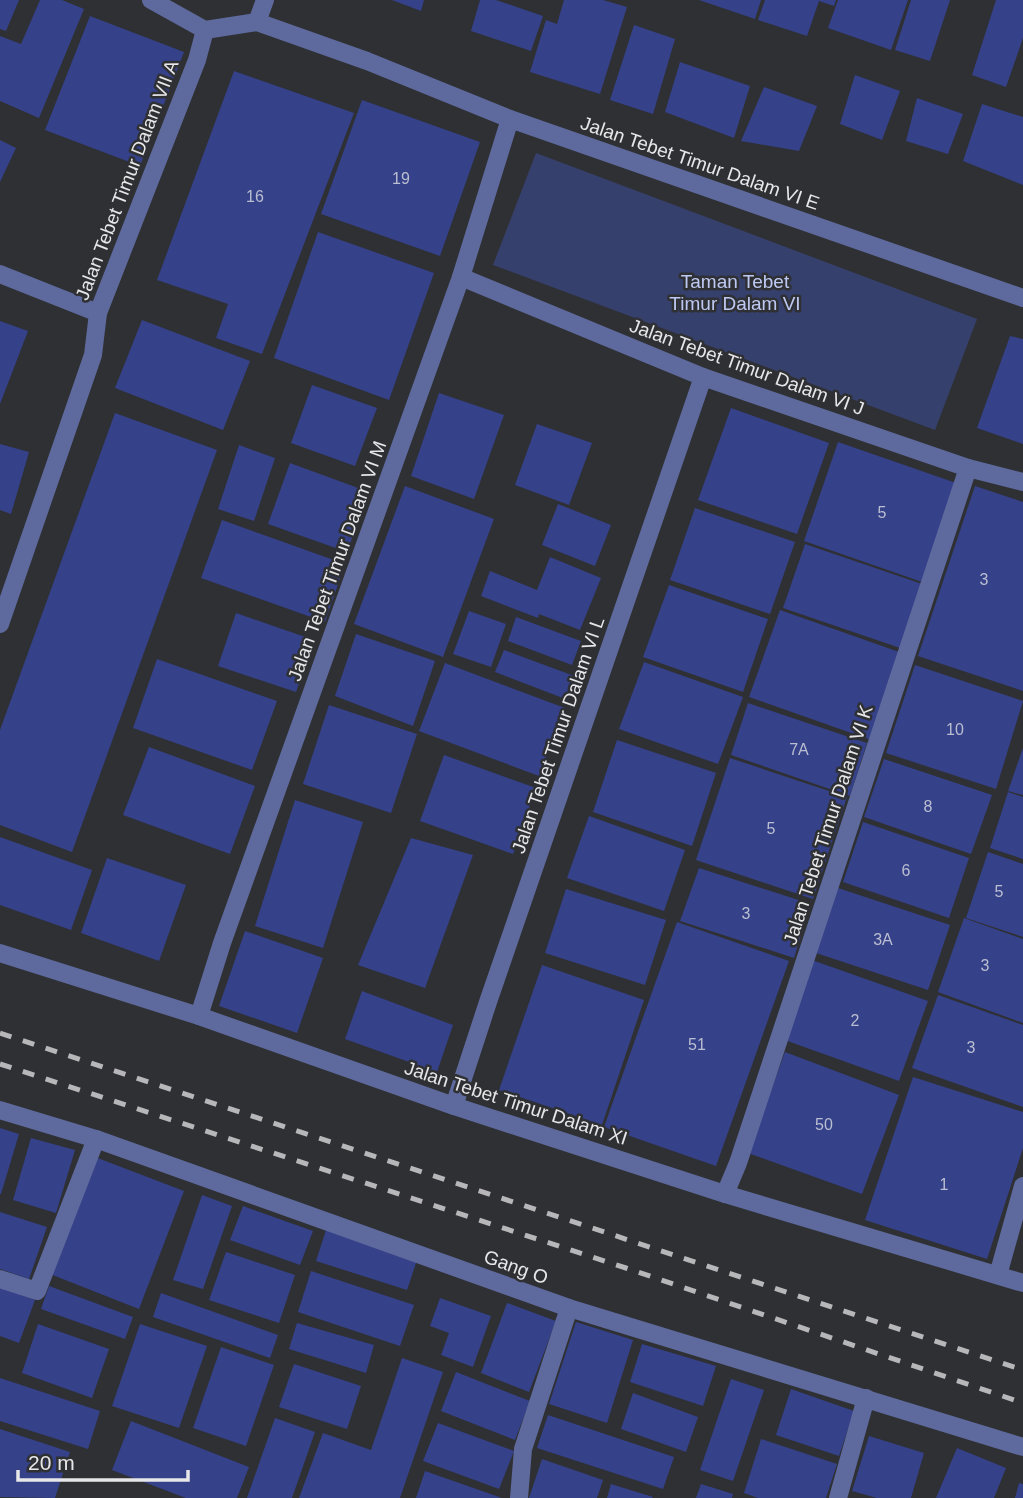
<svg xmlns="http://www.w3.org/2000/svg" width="1023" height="1498" viewBox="0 0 1023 1498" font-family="Arial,sans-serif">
	<rect width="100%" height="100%" fill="#2f3034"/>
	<polygon fill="#36406c" points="536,153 977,319 935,430 493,265"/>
	<g fill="#354189">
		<polygon points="0,0 19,0 6,31 0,29"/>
		<polygon points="40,0 62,0 84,9 39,118 0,101 0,36 21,44"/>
		<polygon points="392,0 424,0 421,11"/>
		<polygon points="480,0 496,0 543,16 531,51 471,31"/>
		<polygon points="564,0 603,0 627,7 600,94 530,72 546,20 557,24"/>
		<polygon points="699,0 761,0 755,19"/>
		<polygon points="765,0 836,0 834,6 819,1 807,36 758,20"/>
		<polygon points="838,0 908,0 891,50 828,28"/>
		<polygon points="911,0 950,0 930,61 895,50"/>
		<polygon points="996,0 1023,0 1023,38 1006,87 972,75"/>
		<polygon points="90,16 184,52 140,166 45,130"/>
		<polygon points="634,25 675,39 653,114 610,100"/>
		<polygon points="680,62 750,86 734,138 665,112"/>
		<polygon points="234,71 354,113 262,354 216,338 228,304 157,280"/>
		<polygon points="855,75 900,91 882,140 840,124"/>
		<polygon points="764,87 817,106 799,151 741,141"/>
		<polygon points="917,98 963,114 948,154 906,141"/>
		<polygon points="362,100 480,142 440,256 321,214"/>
		<polygon points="982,104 1023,117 1023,185 963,161"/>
		<polygon points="0,140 16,148 0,182"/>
		<polygon points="318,232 434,273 389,400 274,358"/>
		<polygon points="142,320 250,361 223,430 115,388"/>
		<polygon points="0,321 28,331 0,404"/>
		<polygon points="1010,336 1023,339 1023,444 977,428"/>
		<polygon points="312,385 377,408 355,466 291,443"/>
		<polygon points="439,393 504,415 474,499 411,476"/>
		<polygon points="731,408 829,443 797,534 698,500"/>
		<polygon points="115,413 217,450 72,852 0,825 0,730"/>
		<polygon points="537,424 592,443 569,505 515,485"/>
		<polygon points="838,442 959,484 925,583 804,541"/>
		<polygon points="0,444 29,452 11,514 0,510"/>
		<polygon points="239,445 275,458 254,521 218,509"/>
		<polygon points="290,463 369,492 347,552 268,524"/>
		<polygon points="405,486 494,519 443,657 354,624"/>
		<polygon points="975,486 1023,502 1023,691 918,656"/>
		<polygon points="558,504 611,525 595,566 542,545"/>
		<polygon points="695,508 795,542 770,614 670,580"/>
		<polygon points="222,520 345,564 325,622 201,578"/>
		<polygon points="805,544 925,585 903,649 783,608"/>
		<polygon points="550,557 601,578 580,630 539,614 538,618 481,596 490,571 537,590"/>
		<polygon points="669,585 768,619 743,692 643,657"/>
		<polygon points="780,610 902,653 871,740 749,697"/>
		<polygon points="469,611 506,624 491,667 453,654"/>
		<polygon points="236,613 314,640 296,692 218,666"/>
		<polygon points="516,617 581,641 572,665 508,641"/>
		<polygon points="356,634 435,661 413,726 335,696"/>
		<polygon points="504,650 577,677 568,700 495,672"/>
		<polygon points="157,659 277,701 252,770 133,728"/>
		<polygon points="644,662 743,697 718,764 619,729"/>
		<polygon points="445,663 565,708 539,776 419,731"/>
		<polygon points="915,665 1023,701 996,789 886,753"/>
		<polygon points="748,703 867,743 850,796 731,755"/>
		<polygon points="329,705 417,734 391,813 303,784"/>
		<polygon points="617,740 716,773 692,846 593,812"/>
		<polygon points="149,747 255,786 230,854 123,815"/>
		<polygon points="1023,748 1023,795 1008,791"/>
		<polygon points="444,755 536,788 513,854 420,821"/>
		<polygon points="730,758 847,797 813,899 696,860"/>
		<polygon points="884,759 992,795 971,854 864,817"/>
		<polygon points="1008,792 1023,797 1023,859 990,848"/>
		<polygon points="295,800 363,822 323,948 255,926"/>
		<polygon points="589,816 685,850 664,911 567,878"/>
		<polygon points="863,822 969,858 949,918 843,882"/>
		<polygon points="0,837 92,870 71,930 0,905"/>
		<polygon points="411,838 473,855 425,988 358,965"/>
		<polygon points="988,852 1023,864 1023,937 966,918"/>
		<polygon points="107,858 186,885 159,961 81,933"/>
		<polygon points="699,868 811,904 794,958 680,921"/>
		<polygon points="838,888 950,925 928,990 816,953"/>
		<polygon points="566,889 666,920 645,985 545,953"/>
		<polygon points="964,918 1023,939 1023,1023 938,992"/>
		<polygon points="677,922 789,961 716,1166 604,1127"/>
		<polygon points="245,931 323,958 297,1033 219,1006"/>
		<polygon points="809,959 928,1001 899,1081 782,1039"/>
		<polygon points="542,965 644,1000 602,1125 499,1090"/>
		<polygon points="362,991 453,1025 437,1072 345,1039"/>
		<polygon points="938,995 1023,1025 1023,1107 912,1068"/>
		<polygon points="785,1052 899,1095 862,1194 748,1153"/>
		<polygon points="913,1077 1023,1112 1023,1148 987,1259 865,1220"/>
		<polygon points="0,1128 19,1134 1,1194 0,1194"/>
		<polygon points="31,1138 75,1150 56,1213 13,1200"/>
		<polygon points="95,1157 184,1191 139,1309 50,1274"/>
		<polygon points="202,1195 232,1206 203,1289 173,1280"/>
		<polygon points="243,1206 313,1231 300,1265 230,1240"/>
		<polygon points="0,1212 47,1227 29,1279 0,1269"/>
		<polygon points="327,1227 418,1257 407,1290 316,1261"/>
		<polygon points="226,1252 295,1275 279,1323 209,1300"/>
		<polygon points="311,1271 414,1305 400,1346 298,1312"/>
		<polygon points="49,1286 133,1317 125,1339 41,1309"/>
		<polygon points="0,1287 35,1300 19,1343 0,1336"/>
		<polygon points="161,1293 278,1335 270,1358 153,1317"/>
		<polygon points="440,1298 491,1316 473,1367 441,1355 449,1333 430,1326"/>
		<polygon points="507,1303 556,1321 529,1392 481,1373"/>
		<polygon points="576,1322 633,1340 607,1423 549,1404"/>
		<polygon points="297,1323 374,1345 366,1373 289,1349"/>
		<polygon points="38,1324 109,1349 92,1398 22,1373"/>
		<polygon points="140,1324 207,1346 179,1428 112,1406"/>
		<polygon points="642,1344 716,1366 703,1406 630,1382"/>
		<polygon points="221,1347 274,1365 246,1446 193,1428"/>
		<polygon points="402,1358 443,1372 400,1498 299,1498 323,1433 371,1450"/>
		<polygon points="294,1364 361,1386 347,1429 279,1407"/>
		<polygon points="456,1372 530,1401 515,1440 441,1411"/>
		<polygon points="0,1378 100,1411 88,1449 0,1421"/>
		<polygon points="731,1379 764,1390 733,1481 700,1470"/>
		<polygon points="791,1389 854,1411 839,1456 776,1435"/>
		<polygon points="633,1393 698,1417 686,1452 621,1429"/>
		<polygon points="548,1415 674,1457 663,1489 537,1448"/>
		<polygon points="275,1418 315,1432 292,1498 247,1498"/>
		<polygon points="131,1421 249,1467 237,1498 186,1498 112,1470"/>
		<polygon points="438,1423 514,1451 499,1489 423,1461"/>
		<polygon points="0,1429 70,1452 55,1498 0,1497"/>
		<polygon points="869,1436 924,1453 911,1498 877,1498 852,1491"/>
		<polygon points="761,1439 837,1464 826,1498 758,1498 744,1493"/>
		<polygon points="957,1448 1006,1468 994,1498 936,1498"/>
		<polygon points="542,1459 603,1480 597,1498 529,1498"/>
		<polygon points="425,1471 502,1498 416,1498"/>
		<polygon points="1019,1483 1023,1484 1023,1498 1015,1498"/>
		<polygon points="611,1484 653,1497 652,1498 607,1498"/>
		<polygon points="701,1484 733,1494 732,1498 696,1498"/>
	</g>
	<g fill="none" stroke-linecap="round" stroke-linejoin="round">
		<g stroke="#5e6a9d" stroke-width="18">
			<polyline points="151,0 205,30 257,22 367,61 510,119 1023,298"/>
			<polyline points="257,22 265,0"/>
			<polyline points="0,274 98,313"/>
			<polyline points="461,277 703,377 968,468 1023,482"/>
			<polyline points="0,624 93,355 98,313 197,60 205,30"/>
			<polyline points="0,953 199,1016 454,1106 725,1194 1023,1283"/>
			<polyline points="199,1016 222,943 461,277 510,119"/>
			<polyline points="454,1106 488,1002 703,377"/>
			<polyline points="0,1110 96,1139 569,1308 1023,1447"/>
			<polyline points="725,1194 738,1163 968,468"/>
			<polyline points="998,1275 1023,1186"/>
			<polyline points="0,1279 37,1291 96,1139"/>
			<polyline points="519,1498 523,1449 569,1308"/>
			<polyline points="838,1498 866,1398"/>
		</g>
		<g stroke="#b7b7ba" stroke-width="5" stroke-dasharray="12 12" stroke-linecap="butt">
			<polyline points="0,1033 1023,1370"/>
			<polyline points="0,1064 626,1268 1023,1403"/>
		</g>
	</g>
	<g text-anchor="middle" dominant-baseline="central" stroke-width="5" stroke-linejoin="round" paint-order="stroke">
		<g font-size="16" fill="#babed1">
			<text x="401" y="178">19</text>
			<text x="255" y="196">16</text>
			<text x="882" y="512">5</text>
			<text x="984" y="579">3</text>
			<text x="955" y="729">10</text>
			<text x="799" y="749">7A</text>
			<text x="928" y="806">8</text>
			<text x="771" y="828">5</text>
			<text x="906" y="870">6</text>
			<text x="999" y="891">5</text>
			<text x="746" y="913">3</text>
			<text x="883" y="939">3A</text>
			<text x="985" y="965">3</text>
			<text x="855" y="1020">2</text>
			<text x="697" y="1044">51</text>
			<text x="971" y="1047">3</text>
			<text x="824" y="1124">50</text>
			<text x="944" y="1184">1</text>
		</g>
		<g font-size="19" fill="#e7e7e9" stroke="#2f3034">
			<text transform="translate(700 163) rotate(19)">Jalan Tebet Timur Dalam VI E</text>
			<text transform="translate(127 180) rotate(-69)">Jalan Tebet Timur Dalam VII A</text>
			<text transform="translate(747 367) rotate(20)">Jalan Tebet Timur Dalam VI J</text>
			<text transform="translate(337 561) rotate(-70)">Jalan Tebet Timur Dalam VI M</text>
			<text transform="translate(558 735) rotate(-71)">Jalan Tebet Timur Dalam VI L</text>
			<text transform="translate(828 825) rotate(-72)">Jalan Tebet Timur Dalam VI K</text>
			<text transform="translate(516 1103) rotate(18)">Jalan Tebet Timur Dalam XI</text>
			<text transform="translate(516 1267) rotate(20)">Gang O</text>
		</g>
		<g font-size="19" fill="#bec9f3" stroke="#2f3034">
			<text x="735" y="281">Taman Tebet<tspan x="735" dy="22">Timur Dalam VI</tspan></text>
		</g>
	</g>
	<path d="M18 1470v10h170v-10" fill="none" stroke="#e7e7e9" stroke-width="3.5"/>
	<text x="28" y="1470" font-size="21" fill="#e7e7e9" stroke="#2f3034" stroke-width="5" paint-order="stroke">20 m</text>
</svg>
